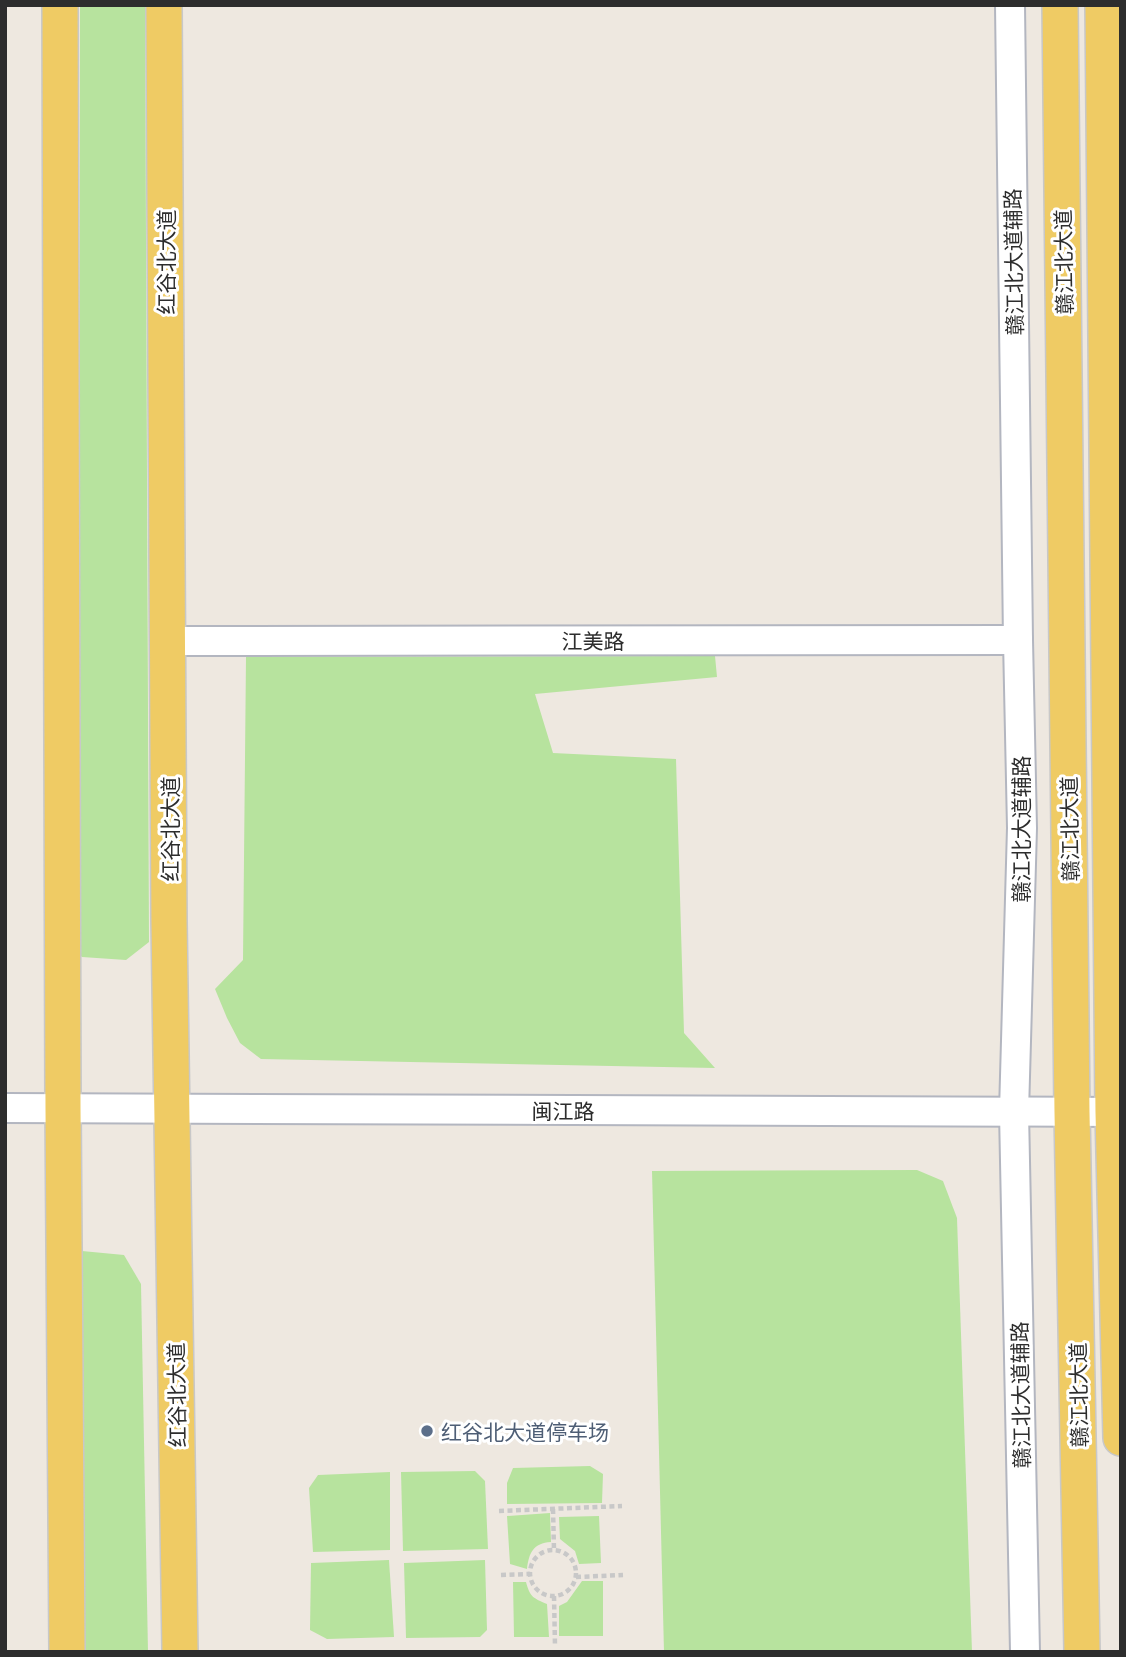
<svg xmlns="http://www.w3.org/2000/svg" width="1126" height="1657" viewBox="0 0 1126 1657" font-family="'Exo 2','Noto Sans SC',sans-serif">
	<rect width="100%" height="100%" fill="#eee8e0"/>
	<g fill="#b7e39e">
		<polygon points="80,5 145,5 149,942 126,960 82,957 75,950 79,915"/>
		<polygon points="715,656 717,677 535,694 553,753 676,759 684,1033 715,1068 261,1059 240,1043 227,1018 215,989 243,960 246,657"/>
		<polygon points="917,1170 943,1181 957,1218 972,1652 664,1652 652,1171"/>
		<polygon points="82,1251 124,1255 141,1284 148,1652 79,1652 75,1268"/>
		<polygon points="590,1466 603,1474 602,1503 507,1504 507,1483 513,1468"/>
		<polygon points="475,1471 485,1481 488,1549 403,1551 401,1472"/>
		<polygon points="390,1472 390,1550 313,1552 309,1488 318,1475"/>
		<path d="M550,1513L551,1542C533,1543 529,1553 527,1569L510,1564L507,1516Z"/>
		<polygon points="599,1516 601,1563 579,1564 575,1551 560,1539 559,1517"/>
		<polygon points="389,1560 394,1637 327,1639 310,1630 311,1563"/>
		<polygon points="485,1560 487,1630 480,1637 406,1638 404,1563"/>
		<polygon points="582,1581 603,1581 603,1636 559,1636 559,1606 567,1602"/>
		<path d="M513,1582H526C530,1597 533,1598 547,1604L549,1637H514Z"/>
	</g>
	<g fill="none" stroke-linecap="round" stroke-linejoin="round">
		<g stroke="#b3b6c0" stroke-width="32">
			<g id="minor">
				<polyline points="1010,5 1018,640 1022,828 1014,1112 1025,1652"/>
				<polyline points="168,641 1018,640"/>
				<polyline points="5,1108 1121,1112"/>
			</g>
		</g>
		<g stroke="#c8c8c8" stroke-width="38">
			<g id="major">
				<polyline points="60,5 63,1108 67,1652"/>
				<polyline points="164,5 169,921 180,1652"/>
				<polyline points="1060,5 1072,1112 1082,1652"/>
				<polyline points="1103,5 1113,1112 1121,1438"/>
			</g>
		</g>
		<g stroke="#c8c8c8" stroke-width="4.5" stroke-dasharray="5 3.5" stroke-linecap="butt">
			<polyline points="553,1509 554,1550"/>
			<polyline points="499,1511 622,1506"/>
			<circle cx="553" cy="1573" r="23"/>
			<polyline points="501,1575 530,1574"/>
			<polyline points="576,1577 623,1575"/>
			<polyline points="554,1596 555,1646"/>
		</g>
		<use href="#minor" stroke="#fff" stroke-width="28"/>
		<use href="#major" stroke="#efcb64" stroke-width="35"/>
	</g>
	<circle fill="#5c6f8a" stroke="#fff" stroke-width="2.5" cx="427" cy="1431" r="7"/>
	<g text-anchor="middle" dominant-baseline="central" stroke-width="6" stroke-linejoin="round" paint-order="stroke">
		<g font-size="21" fill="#2d2d2d" stroke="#fff">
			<text transform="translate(165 262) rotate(-90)">红谷北大道</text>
			<text transform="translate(1013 262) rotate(-91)">赣江北大道辅路</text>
			<text transform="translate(1063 262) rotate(-91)">赣江北大道</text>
			<text x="593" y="640">江美路</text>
			<text transform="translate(169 829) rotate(-90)">红谷北大道</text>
			<text transform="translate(1020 829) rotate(-90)">赣江北大道辅路</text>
			<text transform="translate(1069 829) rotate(-91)">赣江北大道</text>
			<text x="563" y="1110">闽江路</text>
			<text transform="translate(176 1395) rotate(-91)">红谷北大道</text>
			<text transform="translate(1020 1395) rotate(-91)">赣江北大道辅路</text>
			<text transform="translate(1078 1395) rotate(-91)">赣江北大道</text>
		</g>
		<g font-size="21" fill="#4e5e75" stroke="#fff" text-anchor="start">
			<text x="441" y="1431">红谷北大道停车场</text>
		</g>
	</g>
	<rect width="1126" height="1657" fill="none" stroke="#2d2d2d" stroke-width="14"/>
</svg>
